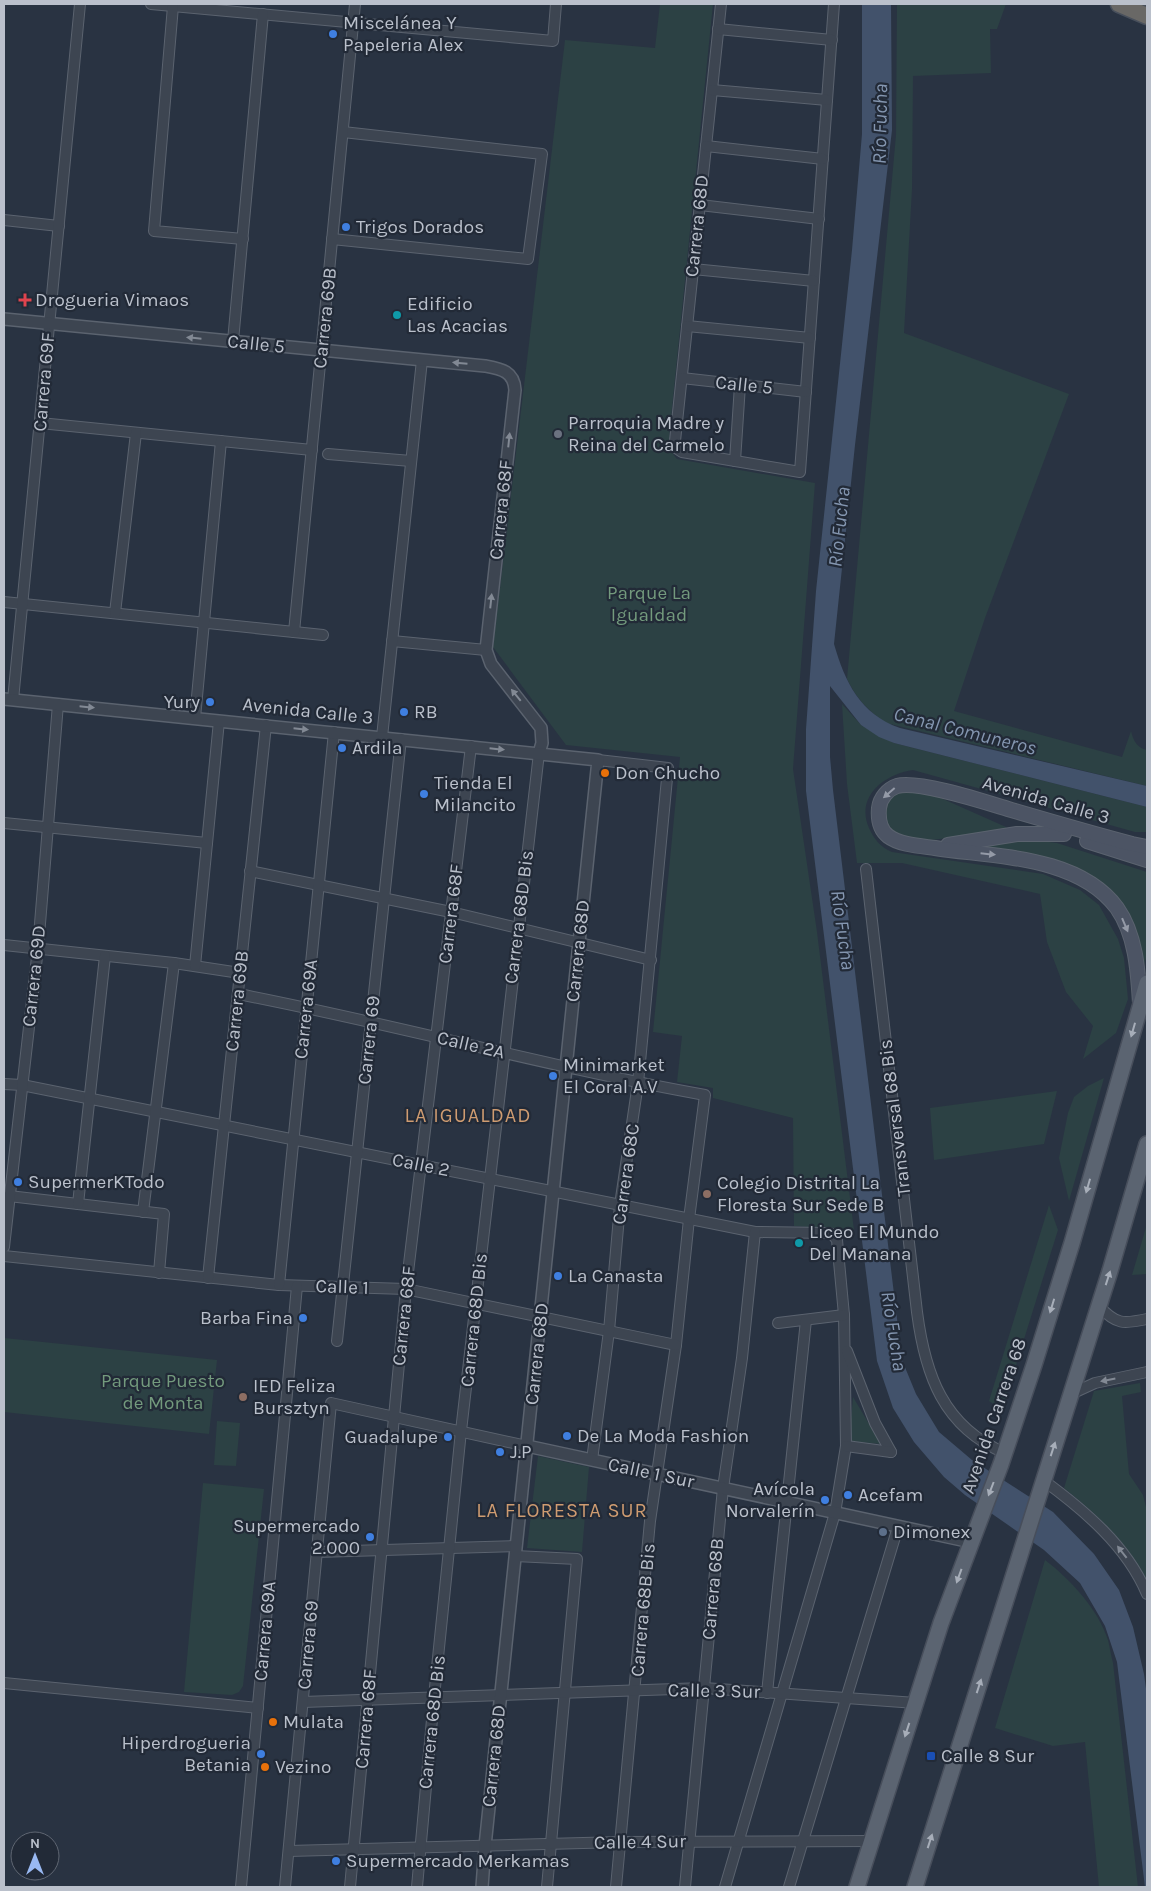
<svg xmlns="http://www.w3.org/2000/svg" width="1151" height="1891" viewBox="0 0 1151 1891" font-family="Karla,sans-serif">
	<rect width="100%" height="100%" fill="#293342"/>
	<g fill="#2c4144">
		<path d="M660,4H713L670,428C669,441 668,449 677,459L815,483L793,769L817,932L854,1230L794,1226L793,1118L713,1098V1088L677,1082L682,1036L653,1032L680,757L566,745L493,647L565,40L655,48Z"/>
		<path d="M897,4H1006L997,29H990L991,73L913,76L912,189L904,333L1069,394L985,618L954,711L1122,757L1131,731C1133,740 1137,748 1147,750V786L886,723C868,711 856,698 847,679L896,135Z"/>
		<path d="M842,704L861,725L894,743L1147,807V832H1135L913,770C885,774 855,796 869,828C874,839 880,847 892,852L1043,874L1080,890L1099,905L1118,939L1124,958L1128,999L1116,1033L1083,1059L1093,1026L1066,992L1047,942L1040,894L902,863H857L847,784Z"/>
		<polygon points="905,791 934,795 1006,827 1007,829 1005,831 923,841 897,835 885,825 885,803 897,792"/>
		<polygon points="1034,840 1057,843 1147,872 1147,954 1143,969 1127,918 1053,861 1015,851 976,846"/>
		<polygon points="1104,1078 1069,1201 1059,1158 1068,1113 1074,1097 1088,1086"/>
		<polygon points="1057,1091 1044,1144 934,1160 930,1108"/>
		<polygon points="1049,1205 1058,1230 1002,1410 989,1401"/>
		<polygon points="1147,1224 1147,1274 1132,1275"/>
		<polygon points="4,1338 217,1360 209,1434 4,1412"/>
		<path d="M1140,1383L1141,1392L1122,1396L1129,1474L1143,1495L1147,1511V1581C1127,1543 1098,1515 1064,1488L1094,1391Z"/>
		<polygon points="853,1397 881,1444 849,1441"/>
		<polygon points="217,1421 240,1423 236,1466 214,1465"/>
		<polygon points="538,1456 589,1467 582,1552 527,1548"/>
		<polygon points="203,1483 264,1489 243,1686 239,1692 232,1695 184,1692"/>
		<path d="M1045,1560C1070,1579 1098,1609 1108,1640C1110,1648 1111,1656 1113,1663L1138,1887H1099L1085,1742L1053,1746L995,1728Z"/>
	</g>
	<path fill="#42526b" d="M862,4H891L892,130L855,445L834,644C845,682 860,714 900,728L1147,786V807L894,743L879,737L861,725L830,686V757L833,790L902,1360L916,1394L939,1432L972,1460L1053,1512L1094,1554L1119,1590L1133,1627L1144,1674L1147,1696V1887H1145L1117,1662L1105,1626L1080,1583L1044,1550L965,1495L944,1477L914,1442L893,1408L877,1361L806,791V729L816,591L852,250L862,134Z"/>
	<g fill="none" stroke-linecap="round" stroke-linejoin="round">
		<g stroke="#5b636f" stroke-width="12">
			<g id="minor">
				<polyline points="151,4 553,41 556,4"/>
				<polyline points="721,4 675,441 676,448 682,452 800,472 834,4"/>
				<polyline points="173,6 154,231 243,239"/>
				<polyline points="718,29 832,40"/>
				<polyline points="712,90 827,100"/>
				<polyline points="706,146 823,159"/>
				<polyline points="700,205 819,219"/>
				<polyline points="4,220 59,226"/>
				<polyline points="332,239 528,259 542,154 343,132"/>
				<polyline points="693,269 814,281"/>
				<polyline points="687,326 810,338"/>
				<polyline points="233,341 263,14"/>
				<polyline points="682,378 806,392"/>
				<polyline points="40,423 312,450"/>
				<polyline points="328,454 411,461"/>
				<polyline points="735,461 740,385"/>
				<polyline points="4,602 323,635"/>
				<polyline points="115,613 136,433"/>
				<polyline points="294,632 355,4"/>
				<polyline points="392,641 486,650"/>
				<polyline points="13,700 80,4"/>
				<polyline points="195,718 221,441"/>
				<polyline points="382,737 422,360"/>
				<polyline points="4,823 207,843"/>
				<path d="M866,869L917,1312C925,1374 943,1427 1005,1453"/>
				<polyline points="250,871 451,912 651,960"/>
				<polyline points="4,945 174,963 240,973"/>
				<polyline points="195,966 219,721"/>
				<path d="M238,994C394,1024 548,1067 705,1095L689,1219L676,1345L650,1521L616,1887"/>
				<polyline points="4,1084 22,1085 755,1232 827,1233 832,1234 837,1240 844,1315 846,1446 835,1513 725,1887"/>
				<polyline points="9,1196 164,1214 159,1273"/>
				<polyline points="78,1204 105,956"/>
				<polyline points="143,1212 174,963"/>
				<polyline points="4,1247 38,948 58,704"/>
				<polyline points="4,1256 279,1285 406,1289 676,1345"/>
				<polyline points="208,1278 266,725"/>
				<polyline points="279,1285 334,732"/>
				<path d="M1099,1306C1116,1325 1124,1324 1147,1319"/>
				<polyline points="778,1323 844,1315"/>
				<polyline points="337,1341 401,739"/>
				<polyline points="847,1351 875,1423 891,1452"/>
				<polyline points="1071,1394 1095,1383 1147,1372"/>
				<polyline points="846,1446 891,1452"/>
				<polyline points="592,1460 609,1331 620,1205 638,1083 668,768 598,760"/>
				<path d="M1043,1480C1084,1510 1127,1546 1147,1594"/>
				<polyline points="317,1552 516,1546"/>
				<polyline points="515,1556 577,1559 547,1887"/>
				<polyline points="4,1683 258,1708"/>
				<polyline points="767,1693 806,1320"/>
				<polyline points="303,1702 704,1688 916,1703"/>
				<polyline points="289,1851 621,1842 871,1841"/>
				<polyline points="241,1887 297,1286"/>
				<polyline points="285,1887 331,1403 527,1446"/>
				<polyline points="350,1887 406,1289 471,746"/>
				<polyline points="417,1887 434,1697 461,1431 539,753"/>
				<polyline points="685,1887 723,1488 742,1358 755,1232"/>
				<polyline points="789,1887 898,1527"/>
			</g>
		</g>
		<g stroke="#5b636f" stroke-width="14">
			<g id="tertiary">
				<path d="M4,319L485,366C501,369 514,371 515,390L486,650L491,664L541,728L542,743L539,753"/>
				<polyline points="4,699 598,760 485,1846 482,1887"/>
				<polyline points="527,1446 971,1542"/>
			</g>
		</g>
		<g stroke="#5b636f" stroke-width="16">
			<g id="secondary">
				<polyline points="1087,841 1147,860"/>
				<polyline points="948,845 1017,834 1064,834"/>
				<path d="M1140,1003C1138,971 1136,935 1117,908C1078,855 993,857 935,848C920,846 900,845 888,836C879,829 878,819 879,808C880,798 888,789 897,786C918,780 985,802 1008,809C1049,821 1090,833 1132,844L1147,847"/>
			</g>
		</g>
		<g stroke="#474e5b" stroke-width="18">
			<g id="primary">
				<polyline points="857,1887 941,1623 1001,1464 1034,1365 1072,1243 1147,983"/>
				<polyline points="915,1887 1110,1271 1147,1144"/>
			</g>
		</g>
		<g stroke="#48505c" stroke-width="19">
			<polyline id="trunk" points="1119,4 1147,16"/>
		</g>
		<use href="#minor" stroke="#3d4551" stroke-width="10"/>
		<use href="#tertiary" stroke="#3d4551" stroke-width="11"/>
		<use href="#secondary" stroke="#4c5464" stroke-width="14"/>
		<use href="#primary" stroke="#5b6471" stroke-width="15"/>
		<use href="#trunk" stroke="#696866" stroke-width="16"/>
	</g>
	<defs><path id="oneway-solid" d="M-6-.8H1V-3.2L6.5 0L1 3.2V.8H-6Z" transform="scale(1.25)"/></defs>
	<g fill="#828994">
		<use href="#oneway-solid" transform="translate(194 338) rotate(-174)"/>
		<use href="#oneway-solid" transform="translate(460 363) rotate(-175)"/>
		<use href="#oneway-solid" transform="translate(509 440) rotate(-84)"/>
		<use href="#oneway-solid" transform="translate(491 601) rotate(-84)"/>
		<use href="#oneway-solid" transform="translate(516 695) rotate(-129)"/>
		<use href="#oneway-solid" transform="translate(87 707) rotate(6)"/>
		<use href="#oneway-solid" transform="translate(301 729) rotate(6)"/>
		<use href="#oneway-solid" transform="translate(497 749) rotate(6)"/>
		<use href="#oneway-solid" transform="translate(1108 1380) rotate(169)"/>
		<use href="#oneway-solid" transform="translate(1122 1552) rotate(-128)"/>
	</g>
	<g fill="#949aa7">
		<use href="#oneway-solid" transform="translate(889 793) rotate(139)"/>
		<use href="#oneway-solid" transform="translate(988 854) rotate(6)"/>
		<use href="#oneway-solid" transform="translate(1125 925) rotate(67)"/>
	</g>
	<g fill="#a7aeb9">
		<use href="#oneway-solid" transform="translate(1133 1030) rotate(106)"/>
		<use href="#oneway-solid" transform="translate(1088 1186) rotate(106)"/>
		<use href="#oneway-solid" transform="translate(1108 1278) rotate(-72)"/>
		<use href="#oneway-solid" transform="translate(1052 1306) rotate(107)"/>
		<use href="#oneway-solid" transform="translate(1053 1449) rotate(-72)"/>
		<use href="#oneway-solid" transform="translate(991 1489) rotate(111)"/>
		<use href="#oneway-solid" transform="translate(959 1576) rotate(110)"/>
		<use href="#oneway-solid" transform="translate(979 1686) rotate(-72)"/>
		<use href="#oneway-solid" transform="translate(907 1730) rotate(108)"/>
		<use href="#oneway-solid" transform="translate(930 1841) rotate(-72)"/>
	</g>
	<g fill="#3f7fe0" stroke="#222a37" stroke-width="2">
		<circle cx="333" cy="34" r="5"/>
		<circle cx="346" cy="227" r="5"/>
		<circle cx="210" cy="702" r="5"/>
		<circle cx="404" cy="712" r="5"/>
		<circle cx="342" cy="748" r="5"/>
		<circle cx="424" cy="794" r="5"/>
		<circle cx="553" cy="1076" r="5"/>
		<circle cx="18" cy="1182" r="5"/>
		<circle cx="558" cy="1276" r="5"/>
		<circle cx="303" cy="1318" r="5"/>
		<circle cx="567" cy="1436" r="5"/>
		<circle cx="448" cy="1437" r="5"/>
		<circle cx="500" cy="1452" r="5"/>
		<circle cx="848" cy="1495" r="5"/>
		<circle cx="825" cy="1500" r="5"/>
		<circle cx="370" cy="1537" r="5"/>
		<circle cx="261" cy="1754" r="5"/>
		<circle cx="336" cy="1861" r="5"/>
	</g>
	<path fill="#e0444e" stroke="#222a37" stroke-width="2" d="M22.5 292.5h5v5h5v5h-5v5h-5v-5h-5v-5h5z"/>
	<g fill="#0f9aa8" stroke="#222a37" stroke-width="2">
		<circle cx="397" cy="315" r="5"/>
		<circle cx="799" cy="1243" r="5"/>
	</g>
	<circle fill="#6b7280" stroke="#222a37" stroke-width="2" cx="558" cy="434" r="5"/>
	<g fill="#e8710a" stroke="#222a37" stroke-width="2">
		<circle cx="605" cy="773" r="5"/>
		<circle cx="273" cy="1722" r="5"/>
		<circle cx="265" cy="1767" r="5"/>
	</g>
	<g fill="#8d6e63" stroke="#222a37" stroke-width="2">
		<circle cx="707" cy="1194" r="5"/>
		<circle cx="243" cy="1397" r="5"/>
	</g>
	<circle fill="#5c6f8a" stroke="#222a37" stroke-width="2" cx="883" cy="1532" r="5"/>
	<rect fill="#1a4fb4" stroke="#222a37" stroke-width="2" x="926" y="1751" width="10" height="10" rx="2.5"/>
	<g text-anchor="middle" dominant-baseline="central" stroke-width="4.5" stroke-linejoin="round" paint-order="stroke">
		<g font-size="19" fill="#bac0cb" stroke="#222a37" text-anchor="start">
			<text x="343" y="23">Miscelánea Y<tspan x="343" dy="22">Papeleria Alex</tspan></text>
			<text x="356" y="227">Trigos Dorados</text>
			<text x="35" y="300">Drogueria Vimaos</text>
			<text x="407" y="304">Edificio<tspan x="407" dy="22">Las Acacias</tspan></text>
			<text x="568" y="423">Parroquia Madre y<tspan x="568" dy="22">Reina del Carmelo</tspan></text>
			<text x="200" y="702" text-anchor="end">Yury</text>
			<text x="414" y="712">RB</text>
			<text x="352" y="748">Ardila</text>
			<text x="615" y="773">Don Chucho</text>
			<text x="434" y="783">Tienda El<tspan x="434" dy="22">Milancito</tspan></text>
			<text x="563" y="1065">Minimarket<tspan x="563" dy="22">El Coral A.V</tspan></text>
			<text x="28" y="1182">SupermerKTodo</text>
			<text x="717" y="1183">Colegio Distrital La<tspan x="717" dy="22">Floresta Sur Sede B</tspan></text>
			<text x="809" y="1232">Liceo El Mundo<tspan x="809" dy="22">Del Manana</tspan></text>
			<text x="568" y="1276">La Canasta</text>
			<text x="293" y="1318" text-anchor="end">Barba Fina</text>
			<text x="253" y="1386">IED Feliza<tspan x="253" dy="22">Bursztyn</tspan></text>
			<text x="577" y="1436">De La Moda Fashion</text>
			<text x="438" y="1437" text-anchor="end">Guadalupe</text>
			<text x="510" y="1452">J.P</text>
			<text x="815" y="1489" text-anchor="end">Avícola<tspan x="815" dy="22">Norvalerín</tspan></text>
			<text x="858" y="1495">Acefam</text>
			<text x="360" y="1526" text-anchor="end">Supermercado<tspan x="360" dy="22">2.000</tspan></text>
			<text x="893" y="1532">Dimonex</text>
			<text x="283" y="1722">Mulata</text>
			<text x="251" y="1743" text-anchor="end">Hiperdrogueria<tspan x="251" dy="22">Betania</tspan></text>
			<text x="941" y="1756">Calle 8 Sur</text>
			<text x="275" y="1767">Vezino</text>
			<text x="346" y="1861">Supermercado Merkamas</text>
		</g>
		<g font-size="19" fill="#bac0cb" stroke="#222a37">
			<text transform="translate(697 226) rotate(-84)">Carrera 68D</text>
			<text transform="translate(325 318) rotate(-84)">Carrera 69B</text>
			<text transform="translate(256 344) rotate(6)">Calle 5</text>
			<text transform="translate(44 382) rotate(-85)">Carrera 69F</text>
			<text transform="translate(744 385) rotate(6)">Calle 5</text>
			<text transform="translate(501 510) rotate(-84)">Carrera 68F</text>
			<text transform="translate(308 711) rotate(6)">Avenida Calle 3</text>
			<text transform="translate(1046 800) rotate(16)">Avenida Calle 3</text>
			<text transform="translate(451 914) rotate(-83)">Carrera 68F</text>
			<text transform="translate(519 917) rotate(-83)">Carrera 68D Bis</text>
			<text transform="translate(578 951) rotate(-84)">Carrera 68D</text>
			<text transform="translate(34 976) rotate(-84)">Carrera 69D</text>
			<text transform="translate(237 1001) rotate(-84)">Carrera 69B</text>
			<text transform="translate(306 1009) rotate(-84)">Carrera 69A</text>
			<text transform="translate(369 1040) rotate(-84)">Carrera 69</text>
			<text transform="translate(471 1045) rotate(13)">Calle 2A</text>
			<text transform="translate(895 1118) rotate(-97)">Transversal 68 Bis</text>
			<text transform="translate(421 1165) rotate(11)">Calle 2</text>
			<text transform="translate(626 1174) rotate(-82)">Carrera 68C</text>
			<text transform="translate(342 1287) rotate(2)">Calle 1</text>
			<text transform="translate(404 1316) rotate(-84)">Carrera 68F</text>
			<text transform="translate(474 1320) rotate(-84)">Carrera 68D Bis</text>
			<text transform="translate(537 1354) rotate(-84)">Carrera 68D</text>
			<text transform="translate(994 1416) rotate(-71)">Avenida Carrera 68</text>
			<text transform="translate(651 1473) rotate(12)">Calle 1 Sur</text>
			<text transform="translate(713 1589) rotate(-85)">Carrera 68B</text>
			<text transform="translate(643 1610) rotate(-85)">Carrera 68B Bis</text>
			<text transform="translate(265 1631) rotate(-85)">Carrera 69A</text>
			<text transform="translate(308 1645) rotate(-85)">Carrera 69</text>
			<text transform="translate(714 1691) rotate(1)">Calle 3 Sur</text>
			<text transform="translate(366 1719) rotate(-85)">Carrera 68F</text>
			<text transform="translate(432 1722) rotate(-84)">Carrera 68D Bis</text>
			<text transform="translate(494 1756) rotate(-84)">Carrera 68D</text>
			<text transform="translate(640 1842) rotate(-1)">Calle 4 Sur</text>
		</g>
		<g font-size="19" fill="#739a7d" stroke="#222a37">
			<text x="649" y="593">Parque La<tspan x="649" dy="22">Igualdad</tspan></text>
			<text x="163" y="1381">Parque Puesto<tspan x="163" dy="22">de Monta</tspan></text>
		</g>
		<g font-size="20" font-style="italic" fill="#8496b0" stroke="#222a37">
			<text transform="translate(880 124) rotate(-89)">Río Fucha</text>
			<text transform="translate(839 527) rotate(-84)">Río Fucha</text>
			<text transform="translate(965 731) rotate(14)">Canal Comuneros</text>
			<text transform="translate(843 930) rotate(82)">Río Fucha</text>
			<text transform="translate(894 1331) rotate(81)">Río Fucha</text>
		</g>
		<g font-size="20" letter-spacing="1" fill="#cf9c71" stroke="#222a37">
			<text x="468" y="1115">LA IGUALDAD</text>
			<text x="562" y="1510">LA FLORESTA SUR</text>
		</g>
	</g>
	<rect width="1151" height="1891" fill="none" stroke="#bac0cb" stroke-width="10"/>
	<g transform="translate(35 1856)"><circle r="24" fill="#222a37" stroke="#5f6672"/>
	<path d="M0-4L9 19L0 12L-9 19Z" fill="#99b9f2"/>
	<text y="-8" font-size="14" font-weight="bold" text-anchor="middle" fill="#bac0cb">N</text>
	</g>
</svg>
